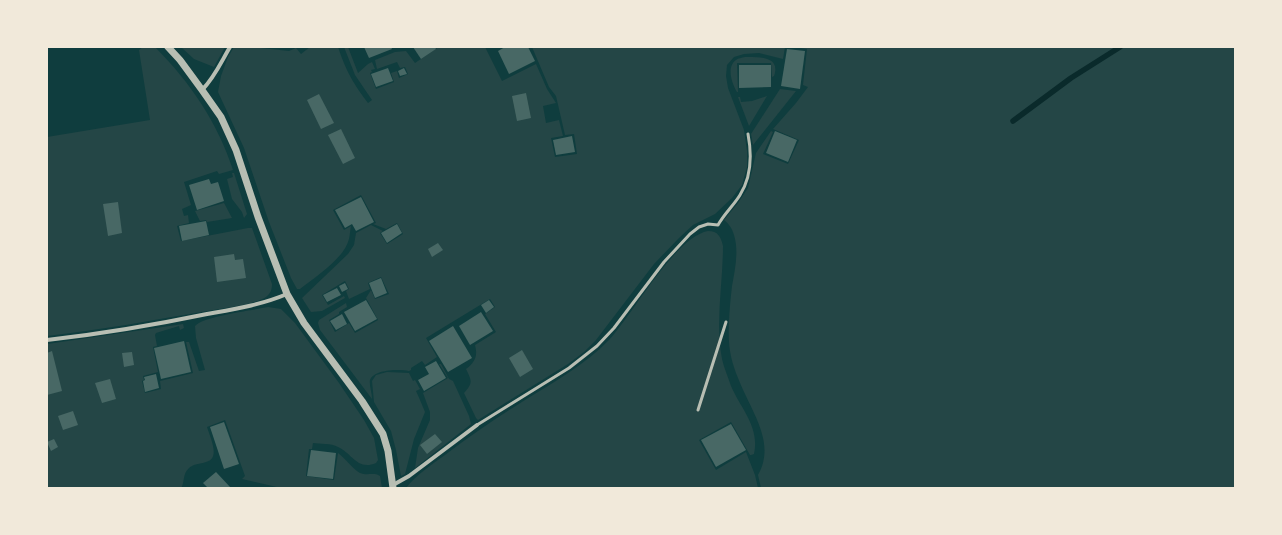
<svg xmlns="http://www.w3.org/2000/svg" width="1282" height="535" viewBox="0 0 1282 535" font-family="'Noto Sans',sans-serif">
	<rect width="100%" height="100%" fill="#0f3d3e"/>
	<g fill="#244646">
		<path d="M143,47H155C190,82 218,123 233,170L219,174L217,171L184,182L191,205L182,209L184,216L188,215L189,223L177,226L181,241L248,228H252L272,284C272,289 271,293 266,297C253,305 223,308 207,311C154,320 101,330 47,336V137L150,120L139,50Z"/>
		<polygon points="181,47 225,47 214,67 194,59"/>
		<path d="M234,47H251L289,51L296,48L301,54L310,47H338C346,71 353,83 368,103L372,100L355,75L344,47H348L358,73L368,64L372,62L375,69L371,70L372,72L370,73L376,89L394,82L391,73L397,71L399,78L408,74L405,67L400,68L397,62L377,69L375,60L395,52L406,51L415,63L437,48L436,47H485L502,81L536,64L547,89L556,103L543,106L546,123L559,120L563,136L551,138L555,157L577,154L574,134L565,135L556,96L549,87L532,47H785L783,59L759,53L744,54L734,57L727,65L726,76L728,88L744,130L747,151V167L742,185L732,198L715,214L693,225L679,238L654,264L596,340L584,352L568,364L478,420L476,418L464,393C473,383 472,381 466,369C475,362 478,356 475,345L496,332L485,314L495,307L490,299L426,338L437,357L425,365L422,361L411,368V370L409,371C400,369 374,369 370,380C369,385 372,393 372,399L320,330L318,323L319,320L346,303L347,307L339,312V314L329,320L335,332L349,323L355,333L378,320L366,298L371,290L375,299L389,294L381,277L368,283L370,289L349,299L346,291L349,289L345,281L322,295L328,305L344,296L345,298L322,311L311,312L302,298L348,254L354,245L356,233L371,225L383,231L380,233L387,244L403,234L397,223L386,229L373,224L376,223L361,195L333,210L344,230L351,226C350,230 350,235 349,239C344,259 315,277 300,289H297L291,278L269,222L244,148L218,92L221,76L228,57Z"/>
		<path d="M794,47H1235V488H761L758,475C774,447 757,420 745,394C739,381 732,365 730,351C727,334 730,304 732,286C735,270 739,251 734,235C732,228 729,224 724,220L738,203L748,188L756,153L771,131L773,132L763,154L788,164L799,140L773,129L796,103L808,87L803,85L807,49Z"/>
		<path d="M745,57C759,57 781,56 774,76L772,77L771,63H737L738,92H737C732,84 726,67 736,60C738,58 742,58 745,57Z"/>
		<polygon points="780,89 796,91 753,145 751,134"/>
		<polygon points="767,96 749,126 738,97 740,97 741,102 752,101"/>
		<polygon points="232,173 234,173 247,214 244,218 242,212 232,199 227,179 233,177"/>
		<polygon points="224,203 232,218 207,222 206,220 200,221 195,211"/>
		<path d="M708,231C718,231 721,237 723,246C723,283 715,322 722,359C724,368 728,377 731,386C741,409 760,427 754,454L751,455H750L731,422L699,440L716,470L746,452L755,475L758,488H406C416,475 431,465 445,455C471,435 498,417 525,400C554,382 586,364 609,340C633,314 675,237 708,231Z"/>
		<path d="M268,307L281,309L295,323L339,383L364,420L374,438L378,460L376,463C357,471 352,453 338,447C331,443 320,444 313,443L312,449H309L306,476L334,480L338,453C346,459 354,470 360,473C367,476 374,472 380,476L382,488H281L242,479L245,476L225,420L207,427C210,437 221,459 206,462C200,464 193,464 189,468C182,474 185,483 181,488H47V344L183,324L184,328L180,330L179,326L156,333L155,335L157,346L153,347L158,372L143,376L144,380L142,381L145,393L161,389L160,381L193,373L186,342H189L199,371L205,370L196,338L195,326C203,316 254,310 268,307Z"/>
		<polygon points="439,364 441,364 449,379 453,381 469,416 471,424 415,468 418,448 430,420 430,412 423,393 448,378"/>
		<polygon points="387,372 409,373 413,381 415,380 420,389 416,391 420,400 425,412 414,439 405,474 401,476 396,450 391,431 374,402 372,381 376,375"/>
	</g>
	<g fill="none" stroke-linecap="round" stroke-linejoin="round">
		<polyline stroke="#0a2a2b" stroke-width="5.5" points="1013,121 1071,78 1120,47"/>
	</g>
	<g fill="#486865">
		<polygon points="364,47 391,47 392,49 369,58"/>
		<polygon points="413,47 435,47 436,49 421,59"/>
		<polygon points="505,47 528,47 535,61 509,74 498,51"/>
		<polygon points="787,49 805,51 800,89 781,86"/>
		<polygon points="739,65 771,65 771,87 739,88"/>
		<polygon points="388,68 393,81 376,87 371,74"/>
		<polygon points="404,68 407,74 400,76 398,71"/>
		<polygon points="526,93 531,118 517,121 512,96"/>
		<polygon points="319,94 334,123 321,129 307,100"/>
		<polygon points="341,129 355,158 343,164 328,135"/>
		<polygon points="775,131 797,140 788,162 766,153"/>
		<polygon points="572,136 575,152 556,155 553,140"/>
		<polygon points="209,179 211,184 218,182 224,201 197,210 189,185"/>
		<polygon points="361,197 374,222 356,231 352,224 345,228 335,210"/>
		<polygon points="118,202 122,233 108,236 103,204"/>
		<polygon points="206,221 209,235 182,241 179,226"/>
		<polygon points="397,224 402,233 387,243 381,233"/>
		<polygon points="438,243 443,250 432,257 428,249"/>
		<polygon points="234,254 235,260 243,259 246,278 217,282 214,257"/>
		<polygon points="381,278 387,293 375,298 369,283"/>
		<polygon points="345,283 348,289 342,292 339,286"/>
		<polygon points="337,288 341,295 327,302 323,295"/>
		<polygon points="366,300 377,319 355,331 344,312"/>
		<polygon points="489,300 494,307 486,313 481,305"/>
		<polygon points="481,312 493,331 470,345 459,326"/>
		<polygon points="342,314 347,324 336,330 330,321"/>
		<polygon points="453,326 472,358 448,372 429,341"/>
		<polygon points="184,341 191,372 161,379 154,348"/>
		<polygon points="522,350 533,369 520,377 509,358"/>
		<polygon points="52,351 62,391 47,395 47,353"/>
		<polygon points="132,352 134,365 124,367 122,353"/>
		<polygon points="436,361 446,378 424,391 418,380 429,374 425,367"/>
		<polygon points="156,374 159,388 145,392 143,381 145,380 144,377"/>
		<polygon points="110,379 116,399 102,403 95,383"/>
		<polygon points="73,411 78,425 63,430 58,416"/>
		<polygon points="224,422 239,464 224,469 210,427"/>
		<polygon points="731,424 746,450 716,467 701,440"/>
		<polygon points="435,434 442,442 427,454 420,445"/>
		<polygon points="54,439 58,447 51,451 47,442"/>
		<polygon points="311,450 336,453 333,479 307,476"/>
		<polygon points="216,472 231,488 208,488 203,483"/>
	</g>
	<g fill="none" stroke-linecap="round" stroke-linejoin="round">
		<g stroke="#b8beb3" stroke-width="3">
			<polyline points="698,410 726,322"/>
			<path d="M477,425L569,368L597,346L614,328L664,262L690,234L699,227L708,224L718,225C724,214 734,205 740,195C752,176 752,155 748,134"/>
		</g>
		<g stroke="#b8beb3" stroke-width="4">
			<path d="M202,90C215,77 221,62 230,47"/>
			<path d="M47,340C101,334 154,325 207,314C235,309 261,305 287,294"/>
			<polyline points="393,485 409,476 477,425"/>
		</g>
		<polyline stroke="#b8beb3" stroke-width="7" points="168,47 180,60 202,90 221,117 236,150 258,217 287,294 304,323 362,401 383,434 388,451 393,488"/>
	</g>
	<rect width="1282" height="535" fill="none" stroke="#f1e9da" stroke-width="96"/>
</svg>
